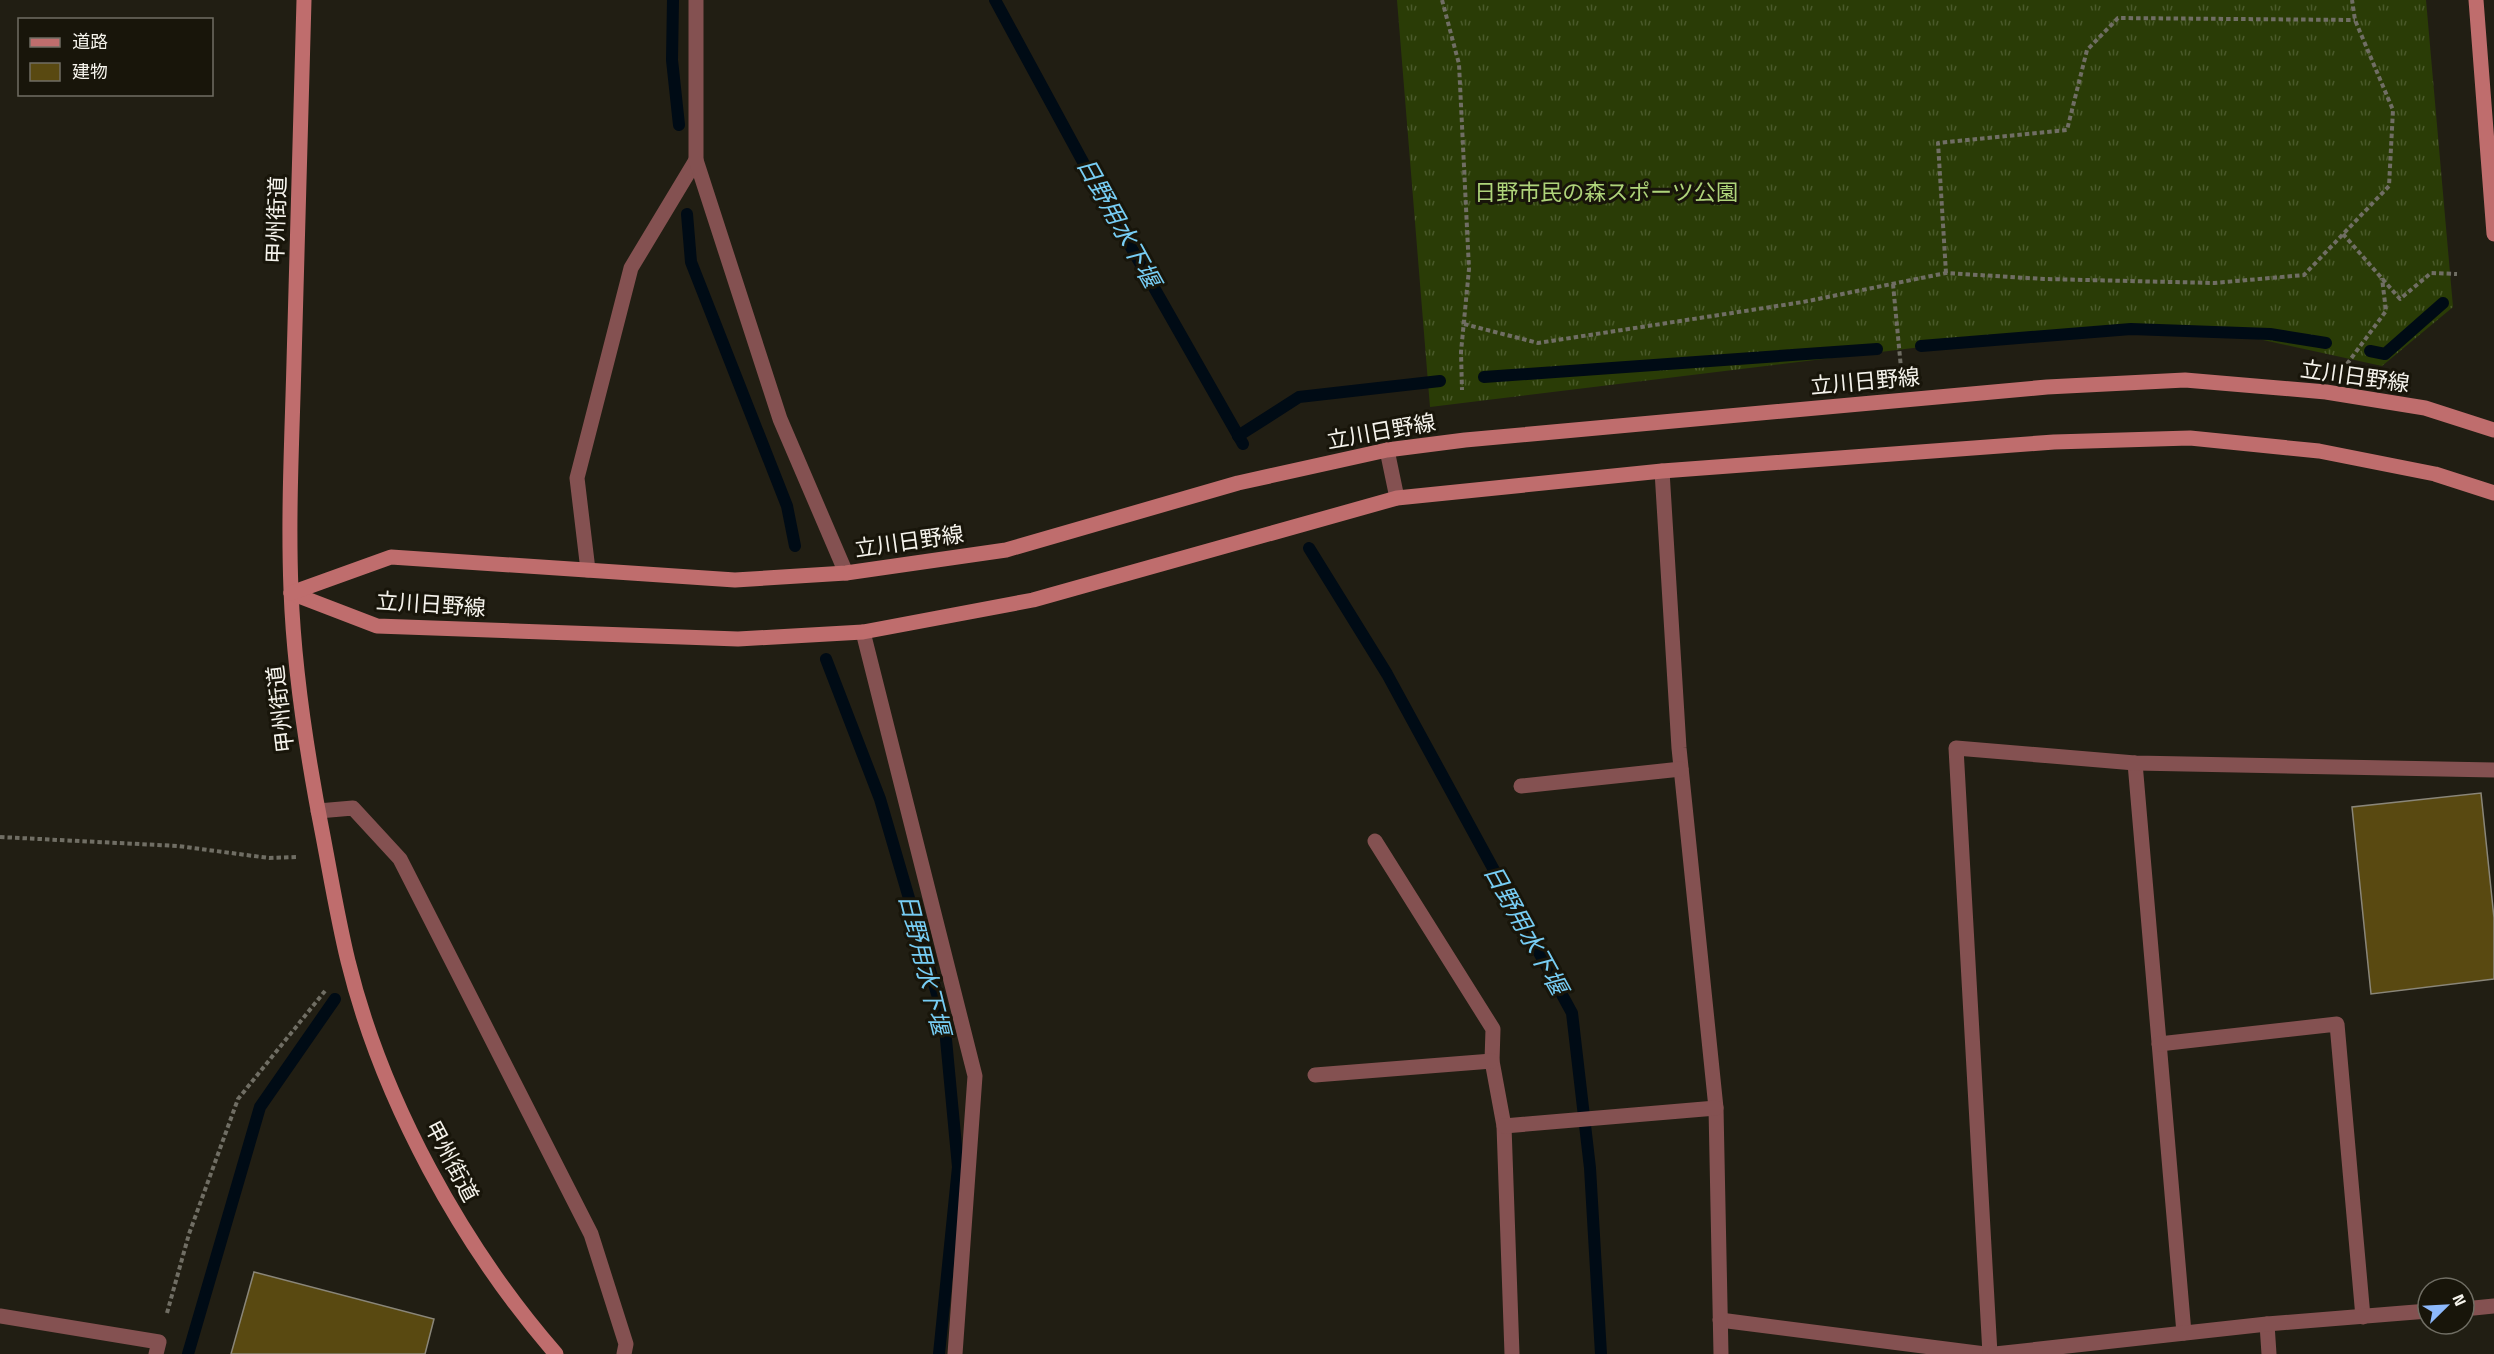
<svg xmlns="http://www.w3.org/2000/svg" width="2494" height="1354" viewBox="0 0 2494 1354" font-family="'Titillium Web','Noto Sans JP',sans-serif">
	<defs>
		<pattern id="grass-tufts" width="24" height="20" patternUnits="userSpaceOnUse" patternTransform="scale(1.5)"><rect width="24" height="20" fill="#2a3c06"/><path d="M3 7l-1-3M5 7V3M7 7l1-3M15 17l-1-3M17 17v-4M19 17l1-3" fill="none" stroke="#4a592a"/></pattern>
	</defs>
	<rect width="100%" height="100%" fill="#211e13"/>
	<polygon fill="url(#grass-tufts)" points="1397,0 2426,0 2453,307 2382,366 2204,327 2085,327 1430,407"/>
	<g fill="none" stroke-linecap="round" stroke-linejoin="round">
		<g stroke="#000b15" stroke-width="12">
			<polyline points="673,0 672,60 679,125"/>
			<polyline points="995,0 1095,184 1243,444"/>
			<polyline points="687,214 691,262 787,506 795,546"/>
			<polyline points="1921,346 2131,329 2270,334 2326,343"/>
			<polyline points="2370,351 2385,354 2443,303"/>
			<polyline points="1484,377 1877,349"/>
			<polyline points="1238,436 1299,397 1440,381"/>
			<polyline points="1309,548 1387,674 1572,1013 1590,1168 1601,1354"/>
			<polyline points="826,659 880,799 944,1018 958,1167 939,1354"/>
			<polyline points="188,1354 260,1107 335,999"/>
		</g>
	</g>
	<g fill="#594911" stroke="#8a8679" stroke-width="1.5">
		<polygon points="2481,793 2494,918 2494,979 2371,994 2352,807"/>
		<polygon points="254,1272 434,1319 425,1354 231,1354"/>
	</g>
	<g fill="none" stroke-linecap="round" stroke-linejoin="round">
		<g stroke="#706e64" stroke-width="4" stroke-dasharray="4.5 3" stroke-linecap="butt">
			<polyline points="1442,0 1459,64 1469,269 1461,352 1462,390"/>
			<polyline points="2343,234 2400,299 2431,273 2457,274"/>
			<polyline points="1946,273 1938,143 2067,130 2087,50 2118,18 2355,20"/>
			<polyline points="1893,284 1901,368"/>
			<polyline points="1464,324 1538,343 1803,302 1946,273 2044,279 2214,283 2304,275 2389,186 2393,110 2355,20 2352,0"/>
			<polyline points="2347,364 2386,311 2382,278"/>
			<polyline points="0,837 178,846 269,858 298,857"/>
			<polyline points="167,1313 189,1234 238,1099 325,991"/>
		</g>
		<g stroke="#845151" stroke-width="15">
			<polyline points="588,570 577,478 631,268 696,160"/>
			<polyline points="318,811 353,808 400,859 591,1234 626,1344 624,1354"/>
			<polyline points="1720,1320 1985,1354"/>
		</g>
		<g stroke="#845151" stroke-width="15">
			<polyline points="696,0 696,160 780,419 846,573"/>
			<polyline points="1387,450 1397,498"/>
			<polyline points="1662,471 1679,748 1716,1108 1721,1354"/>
			<polyline points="863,632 975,1076 955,1354"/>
			<polyline points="2135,763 2184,1333"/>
			<polyline points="1521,786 1681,769"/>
			<polyline points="1375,841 1493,1029 1492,1061 1504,1126 1512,1354"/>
			<polyline points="2159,1044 2337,1024 2363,1317"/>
			<polyline points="1315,1075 1492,1061"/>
			<polyline points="1504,1126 1716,1108"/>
			<polyline points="2464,1309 2494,1306"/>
			<polyline points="0,1316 159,1342 156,1354"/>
			<polyline points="2267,1324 2269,1354"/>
			<polyline points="1990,1354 1956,748 2135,763 2494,770"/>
			<polyline points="1995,1354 2267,1324 2428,1311"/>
		</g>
		<g stroke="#bf6d6d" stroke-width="15">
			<path d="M304,0C301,121 298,242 294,362C292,438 288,514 291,590C294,672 307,755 323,836C331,878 338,920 348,961C382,1100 462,1246 556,1354"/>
			<polyline points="2476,0 2494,234"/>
			<polyline points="291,593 377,626 738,639 863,632 1033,600 1397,498 1662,471 2054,442 2190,438 2319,451 2435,474 2494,493"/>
			<polyline points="291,593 391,557 735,580 846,573 1006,550 1238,483 1387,450 1465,440 2047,387 2185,380 2326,392 2425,408 2494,430"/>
		</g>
	</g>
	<g text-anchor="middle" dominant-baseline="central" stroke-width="6" stroke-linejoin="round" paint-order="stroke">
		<g font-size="22" fill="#afd47a" stroke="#18150a">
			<text x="1606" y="192">日野市民の森スポーツ公園</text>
		</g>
		<g font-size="22" fill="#f5f3ec" stroke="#18150a">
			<text transform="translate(276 220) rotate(-88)">甲州街道</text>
			<text transform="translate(2355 376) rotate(8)">立川日野線</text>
			<text transform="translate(1865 381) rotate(-5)">立川日野線</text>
			<text transform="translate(1381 431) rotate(-10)">立川日野線</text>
			<text transform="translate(909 541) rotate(-8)">立川日野線</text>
			<text transform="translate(431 604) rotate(4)">立川日野線</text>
			<text transform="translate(280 709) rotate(-97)">甲州街道</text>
			<text transform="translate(452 1161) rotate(62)">甲州街道</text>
		</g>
		<g font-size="24" font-style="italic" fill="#77cdf4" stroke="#18150a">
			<text transform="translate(1119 222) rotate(61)">日野用水下堰</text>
			<text transform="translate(1526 929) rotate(61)">日野用水下堰</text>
			<text transform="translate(925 964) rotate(76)">日野用水下堰</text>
		</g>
	</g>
	<rect x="18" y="18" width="195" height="78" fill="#18150a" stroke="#706e64" stroke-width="1.5"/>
	<rect x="30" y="38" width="30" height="9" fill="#bf6d6d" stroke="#706e64" stroke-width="1.5"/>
	<text x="72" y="48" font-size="18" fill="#f5f3ec">道路</text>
	<rect x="30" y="63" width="30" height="18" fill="#594911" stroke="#706e64" stroke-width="1.5"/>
	<text x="72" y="78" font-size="18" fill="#f5f3ec">建物</text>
	<g transform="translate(2446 1306) rotate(66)"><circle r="28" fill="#18150a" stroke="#706e64" stroke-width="1.5"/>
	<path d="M0-4.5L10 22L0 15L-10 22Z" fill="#8db9fc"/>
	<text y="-9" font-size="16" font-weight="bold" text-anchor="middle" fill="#f5f3ec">N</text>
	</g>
</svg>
